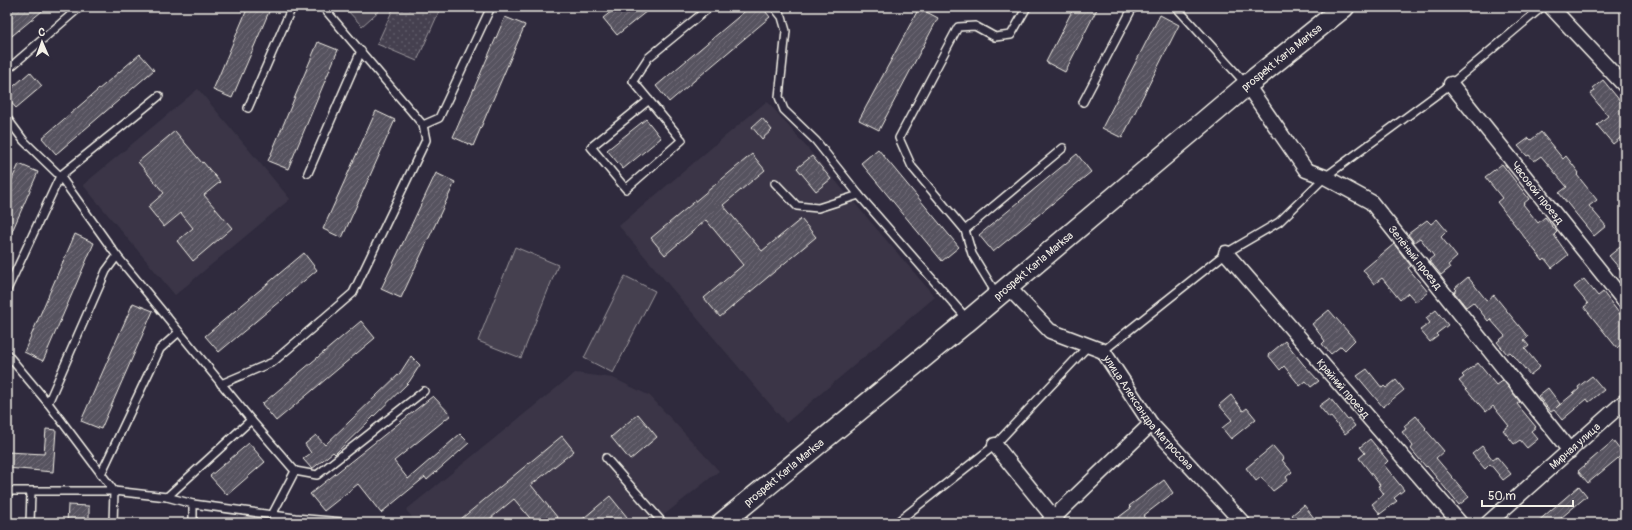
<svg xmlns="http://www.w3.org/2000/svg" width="1632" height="530" viewBox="0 0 1632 530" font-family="Pangolin,sans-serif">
	<defs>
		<pattern id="park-dots" width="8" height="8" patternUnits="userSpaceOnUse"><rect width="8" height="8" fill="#454050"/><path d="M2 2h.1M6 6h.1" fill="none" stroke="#605c69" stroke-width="1.8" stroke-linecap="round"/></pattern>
		<pattern id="building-hatch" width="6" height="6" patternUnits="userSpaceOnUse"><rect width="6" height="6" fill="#56525f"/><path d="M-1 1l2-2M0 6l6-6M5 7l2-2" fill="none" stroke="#6f6b76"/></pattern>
	</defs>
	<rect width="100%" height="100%" fill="#2f2a3d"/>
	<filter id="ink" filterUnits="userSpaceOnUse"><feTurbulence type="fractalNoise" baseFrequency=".025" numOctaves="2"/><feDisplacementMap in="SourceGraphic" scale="8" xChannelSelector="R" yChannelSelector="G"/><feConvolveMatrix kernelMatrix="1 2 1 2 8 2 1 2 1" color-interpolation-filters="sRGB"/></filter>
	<g filter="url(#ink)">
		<g fill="#3b3647">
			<polygon points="198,89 290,199 175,295 83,185"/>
			<polygon points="767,101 935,297 786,423 619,226"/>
			<polygon points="575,373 613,378 650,396 719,471 654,523 417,523 406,510"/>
		</g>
		<polygon fill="url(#park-dots)" stroke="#9c989c" points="394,7 441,7 417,61 377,44"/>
		<g fill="#454050" stroke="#9c989c">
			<polygon points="344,7 379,7 381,9 362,26"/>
			<polygon points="515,247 558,265 521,358 478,341"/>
			<polygon points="625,276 655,291 613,373 584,358"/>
		</g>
		<g fill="url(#building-hatch)" stroke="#f4f1e8">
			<polygon points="14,7 47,7 7,40 7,13"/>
			<polygon points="248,7 271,7 232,98 213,90"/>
			<polygon points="617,7 652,7 617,35 603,18"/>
			<polygon points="750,7 762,7 770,17 669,102 656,86"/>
			<polygon points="1074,7 1098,7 1065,72 1046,62"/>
			<polygon points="919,8 938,18 879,130 859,120"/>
			<polygon points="1160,15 1179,25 1122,138 1102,128"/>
			<polygon points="505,17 525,25 473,146 453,137"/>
			<polygon points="318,42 338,50 288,169 268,161"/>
			<polygon points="140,54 154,70 56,154 42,138"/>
			<polygon points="30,72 42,86 16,108 7,98 7,92"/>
			<polygon points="1603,80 1625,107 1625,134 1613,144 1597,125 1608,116 1590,94 1595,91 1593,88"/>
			<polygon points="376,111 395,120 342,238 323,229"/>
			<polygon points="762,118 772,130 762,139 752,127"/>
			<polygon points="646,119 661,138 623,169 607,150"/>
			<polygon points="175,131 202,163 203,162 220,182 204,195 232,228 193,261 177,241 193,228 181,213 164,227 148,207 164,193 138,162"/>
			<polygon points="1541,132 1563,159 1566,156 1579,173 1577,175 1597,200 1589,206 1606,226 1594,236 1559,193 1567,187 1541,156 1534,161 1529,155 1527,156 1518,146 1529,138 1531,140"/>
			<polygon points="878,149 959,247 942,261 861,163"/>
			<polygon points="752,154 765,170 723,205 762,251 801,219 816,237 720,317 704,298 743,265 706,220 665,255 651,238"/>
			<polygon points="1077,154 1091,172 993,252 979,235"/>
			<polygon points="812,156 831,179 816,191 797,168"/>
			<polygon points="19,164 38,172 7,243 7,190"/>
			<polygon points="1502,164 1529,199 1523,204 1538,223 1545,217 1557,232 1554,235 1568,255 1552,268 1545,259 1543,261 1497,202 1502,198 1485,177"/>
			<polygon points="436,173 455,182 401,298 381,289"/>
			<polygon points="1437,219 1447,231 1441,237 1457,257 1448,265 1450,268 1441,275 1429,260 1434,256 1420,238 1414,242 1408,234 1427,220 1431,224"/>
			<polygon points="75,234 94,243 43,361 24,352"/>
			<polygon points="1625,243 1625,275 1609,256"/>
			<polygon points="1394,244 1411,266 1408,268 1428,292 1416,302 1408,293 1400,300 1382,278 1374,284 1363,270"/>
			<polygon points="304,253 317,270 219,352 205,336"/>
			<polygon points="1468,277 1487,301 1494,295 1528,337 1524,340 1529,346 1525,349 1540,367 1530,375 1515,357 1510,352 1507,354 1497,342 1505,336 1490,319 1488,321 1473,302 1466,307 1454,292 1457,290 1455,288"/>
			<polygon points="1584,279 1598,296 1603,292 1625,321 1625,341 1617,348 1584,307 1588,304 1574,287"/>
			<polygon points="133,303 153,311 101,429 81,421"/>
			<polygon points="1329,310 1355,340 1345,350 1341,346 1331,354 1322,344 1325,341 1312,324"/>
			<polygon points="1436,310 1448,325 1436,334 1438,336 1430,342 1420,330 1430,323 1426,318"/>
			<polygon points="361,321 375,338 276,421 262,404"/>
			<polygon points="1285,341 1303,364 1319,381 1311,387 1306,381 1300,386 1284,366 1280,370 1268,355"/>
			<polygon points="411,356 420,365 409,382 335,454 333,452 312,469 303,459 311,453 305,444 316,435 325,445 400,373"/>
			<polygon points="1478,363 1496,385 1503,380 1520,402 1517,404 1536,427 1531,431 1538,439 1527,448 1520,440 1514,444 1503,430 1509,426 1493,406 1486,412 1459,381 1464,377 1462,375"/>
			<polygon points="1367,369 1382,388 1384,386 1386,388 1396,380 1404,390 1383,407 1357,376"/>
			<polygon points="1592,376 1604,390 1589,402 1587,399 1562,420 1554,410 1551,412 1538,396 1548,388 1560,404 1556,408 1579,389 1578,387"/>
			<polygon points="1231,395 1243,411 1247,408 1256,419 1231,439 1222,428 1232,420 1219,405"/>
			<polygon points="433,396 451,415 394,461 408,479 460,434 469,443 427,480 425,477 381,513 358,484 324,511 310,494"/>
			<polygon points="1330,398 1347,419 1349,418 1355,426 1345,434 1331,417 1329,418 1319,406"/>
			<polygon points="638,414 657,437 630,460 611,437"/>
			<polygon points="1416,416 1426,428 1425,429 1444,451 1436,458 1469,497 1459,505 1427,466 1426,467 1411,449 1413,446 1402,432 1406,429 1404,426"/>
			<polygon points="46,429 56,430 53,472 7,468 7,452 44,454"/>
			<polygon points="562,436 574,451 531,485 562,523 534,523 514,499 485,523 456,523"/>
			<polygon points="1370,439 1388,461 1384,465 1404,490 1394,498 1397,501 1380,514 1372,504 1384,494 1378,486 1380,485 1359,458 1365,453 1360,447"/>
			<polygon points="1613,441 1623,454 1588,483 1578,471"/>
			<polygon points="249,443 265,462 227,495 210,476"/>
			<polygon points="1273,446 1284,459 1282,460 1292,472 1286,477 1288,480 1273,491 1261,477 1256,481 1246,468"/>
			<polygon points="1482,446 1493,460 1497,457 1511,474 1503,480 1490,464 1485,469 1472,454"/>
			<polygon points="1164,480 1173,493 1143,516 1149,523 1111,523 1131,508 1129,506"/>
			<polygon points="1579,486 1587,496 1555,523 1536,523"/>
			<polygon points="610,496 627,517 620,523 578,523"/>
			<polygon points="68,505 89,506 89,523 67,523"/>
			<polygon points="1304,505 1314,518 1308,523 1299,523 1292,515"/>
		</g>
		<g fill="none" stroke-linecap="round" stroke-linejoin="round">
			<g stroke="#f4f1e8" stroke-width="10">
				<g id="lane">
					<polyline points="774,7 782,17 786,31 779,97 784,110 816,141 859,195 968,320"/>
					<polyline points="1176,7 1246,84"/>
					<polyline points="7,70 80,7"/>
					<polyline points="649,100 591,147 626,189 682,140 681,139 633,81 648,58 710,7"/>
					<polyline points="1083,102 1133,7"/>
					<polyline points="248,108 292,7"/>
					<polyline points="7,118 24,141 60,176 117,256 251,420 295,471 272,515"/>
					<polyline points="423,125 439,118 491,7"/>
					<polyline points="308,173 361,51"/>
					<polyline points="775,183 797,206 818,208 859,195"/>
					<polyline points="965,230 1063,148"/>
					<polyline points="7,290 60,176 159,96"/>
					<polyline points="997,295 972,254 965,230 912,167 899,138 958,27 975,26 995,37 1011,35 1027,7"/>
					<polyline points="1103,351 1226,253 1279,222 1325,177 1451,84 1542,7"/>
					<polyline points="7,354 48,403 114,491 167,497 193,504 295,518 355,523"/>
					<polyline points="221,384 273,362 353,293 426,140 423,125 323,7"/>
					<polyline points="48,403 106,271 117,256"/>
					<polyline points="606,458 663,523"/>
					<polyline points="295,471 317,475 424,391"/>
					<polyline points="101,474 160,349 179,332"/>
					<polyline points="7,491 114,491 113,523"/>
					<polyline points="167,497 251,420"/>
					<polyline points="30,523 31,492"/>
					<polyline points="193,523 193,504"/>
					<polyline points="896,523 995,445 1089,345"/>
				</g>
			</g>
			<g stroke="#f4f1e8" stroke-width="17">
				<g id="street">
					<polyline points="1551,7 1625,86"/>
					<path id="s1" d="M1451,84L1625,302"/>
					<path id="s2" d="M1247,85L1306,170L1325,177L1371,202L1570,451"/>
					<path id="s3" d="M1226,253L1460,523"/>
					<path id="s4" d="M1008,287L1050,331L1103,351L1151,424L1243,523"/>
					<polyline points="995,445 1058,523"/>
					<polyline points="1048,523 1151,424"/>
					<path id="s5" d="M1488,523L1625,401"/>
				</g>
			</g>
			<g stroke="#f4f1e8" stroke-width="23">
				<g id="secondary">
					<path id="s6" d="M722,523L969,320L1247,85L1344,7"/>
				</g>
			</g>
			<use href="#lane" stroke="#2f2a3d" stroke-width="7"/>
			<use href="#street" stroke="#2f2a3d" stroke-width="14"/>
			<use href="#secondary" stroke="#2f2a3d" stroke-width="20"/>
		</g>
	</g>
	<g text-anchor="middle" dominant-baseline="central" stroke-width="4" stroke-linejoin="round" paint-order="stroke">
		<g font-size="11" fill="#f4f1e8" stroke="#2f2a3d">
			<text stroke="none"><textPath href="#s6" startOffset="728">prospekt Karla Marksa</textPath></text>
			<text stroke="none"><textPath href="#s1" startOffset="139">Часовой проезд</textPath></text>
			<text stroke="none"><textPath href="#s2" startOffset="247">Зелёный проезд</textPath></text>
			<text stroke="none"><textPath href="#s6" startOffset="404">prospekt Karla Marksa</textPath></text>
			<text stroke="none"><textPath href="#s3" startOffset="179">Крайний проезд</textPath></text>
			<text stroke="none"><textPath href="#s4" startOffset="194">улица Александра Матросова</textPath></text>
			<text stroke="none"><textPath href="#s5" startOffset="116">Мирная улица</textPath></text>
			<text stroke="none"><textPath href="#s6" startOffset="80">prospekt Karla Marksa</textPath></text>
		</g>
	</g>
	<rect width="1632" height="530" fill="none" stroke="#2f2a3d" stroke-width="24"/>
	<rect x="12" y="12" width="1608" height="506" fill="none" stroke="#f4f1e8" stroke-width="1.5" filter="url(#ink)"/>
	<g transform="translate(42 42) rotate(358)" stroke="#2f2a3d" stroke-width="3" paint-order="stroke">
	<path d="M0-3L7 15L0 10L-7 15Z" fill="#f4f1e8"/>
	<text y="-6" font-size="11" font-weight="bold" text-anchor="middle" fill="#f4f1e8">С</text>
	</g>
	<path d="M1482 500v6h91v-6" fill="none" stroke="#f4f1e8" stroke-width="2"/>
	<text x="1488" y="500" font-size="12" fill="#f4f1e8" stroke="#2f2a3d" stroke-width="3" paint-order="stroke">50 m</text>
</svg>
